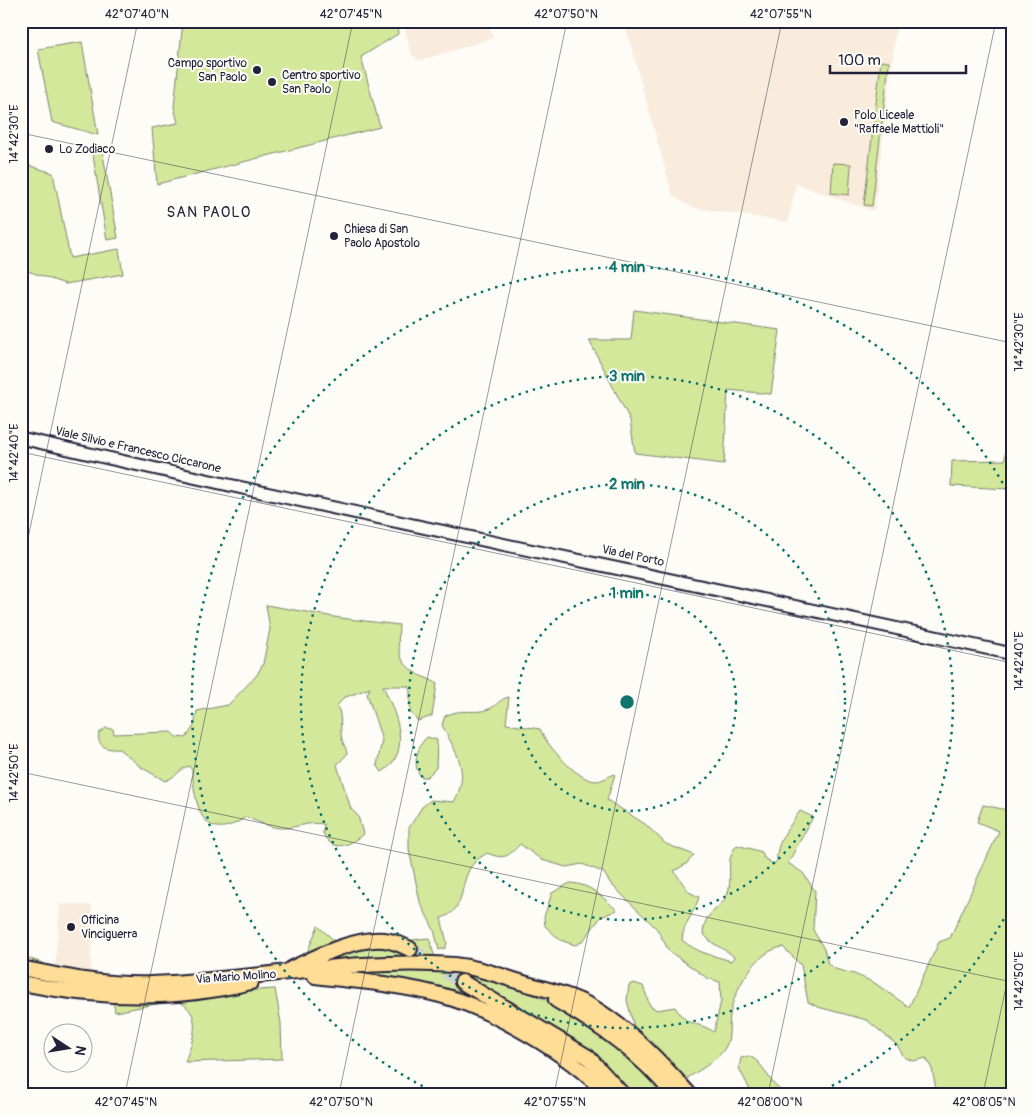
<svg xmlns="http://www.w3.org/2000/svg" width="1033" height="1115" viewBox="0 0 1033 1115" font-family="Pangolin,sans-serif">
	<rect width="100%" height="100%" fill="#fdfcf7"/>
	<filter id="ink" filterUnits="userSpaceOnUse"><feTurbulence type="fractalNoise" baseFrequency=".02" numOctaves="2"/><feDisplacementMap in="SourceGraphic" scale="10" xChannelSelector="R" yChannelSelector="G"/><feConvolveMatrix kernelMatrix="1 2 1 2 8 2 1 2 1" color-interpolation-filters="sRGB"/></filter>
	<g filter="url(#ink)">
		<g fill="#f9ecdd">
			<polygon points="402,21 488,21 493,38 419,61 411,53"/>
			<polygon points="624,21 897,21 874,211 796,184 788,222 694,208 680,201 672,194"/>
			<polygon points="60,904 92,905 91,972 55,967"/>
		</g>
		<g fill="#d4e89c" stroke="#7b856c">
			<polygon points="183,21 397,21 398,34 361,57 380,127 157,184 152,128 178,123 174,107"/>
			<polygon points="82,42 98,135 52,122 38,49"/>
			<polygon points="881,61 889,62 872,206 864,205"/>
			<polygon points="102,149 118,238 107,240 92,150"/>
			<polygon points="21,163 53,173 70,258 119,249 123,274 65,284 25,270 21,252"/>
			<polygon points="833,163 851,164 849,195 831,193"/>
			<polygon points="634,310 780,330 771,394 728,390 724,464 635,453 630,420 589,340 631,340"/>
			<polygon points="1011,416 1012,416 1012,641 1008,641 1009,489 951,486 952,461 1005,460 1006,440 1010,439"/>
			<path d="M266,605L340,618L399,625C398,645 396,661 416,673C423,678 430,678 437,684L432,716L418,721L410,712V691L408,686H383C395,712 414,752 382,772L377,765L382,740L367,694L370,688L343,698L337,706C343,716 339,728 342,739C343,744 346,747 347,754L337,765L351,809L358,816L363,834C351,845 332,854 323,833L324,824C311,822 305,825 292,827C276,831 261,823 246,817C202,847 195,805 192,770L189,766C178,770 178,776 165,781L141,767L119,749C108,750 96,747 99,733L106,728L113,729L114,734L171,732L176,737L186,738L194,726L197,711L228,705L257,675L263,664L270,629Z"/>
			<path d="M509,697L506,724L540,729C546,745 578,781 596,781C602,781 609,776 615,774L607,800L645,824L666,844L694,855L686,864L674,871L689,892L699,897C695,912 683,924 682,940C697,953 712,955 731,961L734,957C724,947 709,945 703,932C704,927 705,921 708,917C714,909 725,903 728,893C733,876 724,860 737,845L762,852L764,858L773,864L777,861C775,843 790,826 800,811L813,817L788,863L803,873L815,891L813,930L824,949L828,964L835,969L854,974L873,982L909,1007L939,942L950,938L999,831L977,822L983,805L1012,811V1094H937L932,1069L926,1058L913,1061L904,1057L897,1045L867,1020L818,1007L808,1002L801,965L783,947C757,949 732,992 730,1016C728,1025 731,1037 726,1046C718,1062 696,1071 682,1082L636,1035L627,1000L629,985L634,983L643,986L650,1006L657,1010L675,1007C689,1029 696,1020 714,1032L721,1001L720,982L707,978L669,951L657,929L611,884L603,872L582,864L566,867L542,860L520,844C508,857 504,860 487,853C483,856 477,859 474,863C458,879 468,911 441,918L447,943L445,948L439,950L434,930L420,902L409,849V828L422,807L431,800L454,802C471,771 456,753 442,725L445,716C463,707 475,715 489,709C497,706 499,699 509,697Z"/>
			<path d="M427,737L437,740L436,768L427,777H422C411,768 417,746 427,737Z"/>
			<path d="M570,883C591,884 602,897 617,910L601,917L582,942L575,945L560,940L545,926L544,917L552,893Z"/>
			<polygon points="318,926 338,944 306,955"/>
			<polygon points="429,938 435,958 425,957 403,941"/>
			<polygon points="359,945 398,948 415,957 312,964"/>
			<polygon points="21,956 55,967 21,960"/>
			<polygon points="433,969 446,974 572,1050 610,1082 507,1020 365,976 367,971"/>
			<path d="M461,974C507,982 557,1001 596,1027C619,1043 640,1067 661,1086L648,1094H630L609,1068L592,1054Z"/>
			<path d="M275,989L281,1023L282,1059L185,1062C193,1039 205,1013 176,1000L115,1012L113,999Z"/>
			<path d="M749,1056C765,1062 768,1085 786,1094H752L739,1068L741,1058Z"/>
		</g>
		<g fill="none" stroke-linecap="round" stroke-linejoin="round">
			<polyline stroke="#d1d0d1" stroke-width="14" stroke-dasharray="14 7" stroke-linecap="butt" points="410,949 462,982"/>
			<g stroke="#22223b" stroke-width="15">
				<path id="minor" d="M21,438C350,515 682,580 1012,654"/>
			</g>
			<g stroke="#22223b" stroke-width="18">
				<g id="major">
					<path d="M21,968C64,977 108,986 152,984C252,981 353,957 454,965C485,968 509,980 538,987C557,992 577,998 594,1008C630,1030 661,1062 689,1094"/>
					<path d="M291,969C316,957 356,937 384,940C393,941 402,945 410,949"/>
					<path d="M315,976C357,981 399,984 440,995C490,1008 572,1055 606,1094"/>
					<polyline points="462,982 588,1057 622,1094"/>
					<path d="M21,983C98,999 175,1001 251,982"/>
					<path d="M556,1000C601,1026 640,1053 673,1094"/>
				</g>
			</g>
			<use href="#minor" stroke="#fdfcf7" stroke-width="11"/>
			<use href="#major" stroke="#fedd96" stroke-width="14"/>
		</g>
	</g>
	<path fill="none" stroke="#22223b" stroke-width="1" stroke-opacity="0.45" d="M1000,21L1012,24M21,133L1012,343M21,452L1012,663M21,571L138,21M21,772L1012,982M21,1091L34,1094M125,1094L353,21M339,1094L567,21M554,1094L782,21M768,1094L996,21M983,1094L1012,959"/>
	<g fill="none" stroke="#0f766e" stroke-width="2.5" stroke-dasharray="2.5 5">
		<circle cx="627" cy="702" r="109"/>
		<circle cx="627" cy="702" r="218"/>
		<circle cx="627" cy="702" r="326"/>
		<path d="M1011 906A435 435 0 0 1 818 1093M436 1093A435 435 0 1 1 1011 498"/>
	</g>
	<g fill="#22223b" stroke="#fdfcf7" stroke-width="2">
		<circle cx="257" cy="70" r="5"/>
		<circle cx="272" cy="82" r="5"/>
		<circle cx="844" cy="122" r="5"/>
		<circle cx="49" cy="149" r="5"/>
		<circle cx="334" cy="236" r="5"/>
		<circle cx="71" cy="927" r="5"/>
	</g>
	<g text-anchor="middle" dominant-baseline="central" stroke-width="4" stroke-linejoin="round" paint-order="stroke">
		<g font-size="12" fill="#22223b" stroke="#fdfcf7" text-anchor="start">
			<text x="247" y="63" text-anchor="end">Campo sportivo<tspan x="247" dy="14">San Paolo</tspan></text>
			<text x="282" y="75">Centro sportivo<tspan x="282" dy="14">San Paolo</tspan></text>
			<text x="854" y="115">Polo Liceale<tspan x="854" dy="14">"Raffaele Mattioli"</tspan></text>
			<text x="59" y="149">Lo Zodiaco</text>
			<text x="344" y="229">Chiesa di San<tspan x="344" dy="14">Paolo Apostolo</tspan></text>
			<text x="81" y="920">Officina<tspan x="81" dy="14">Vinciguerra</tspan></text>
		</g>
		<g font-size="12" fill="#22223b" stroke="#fdfcf7">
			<text transform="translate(138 450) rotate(13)">Viale Silvio e Francesco Ciccarone</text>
			<text transform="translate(633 556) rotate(12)">Via del Porto</text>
			<text transform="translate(236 977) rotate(-4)">Via Mario Molino</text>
		</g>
		<g font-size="15" letter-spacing="1" fill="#22223b" stroke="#fdfcf7">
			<text x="209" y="212">SAN PAOLO</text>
		</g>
	</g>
	<circle cx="627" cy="702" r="8" fill="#0f766e" stroke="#fdfcf7" stroke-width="2.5"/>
	<g font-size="15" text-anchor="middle" font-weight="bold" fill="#0f766e" stroke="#fdfcf7" stroke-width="4" stroke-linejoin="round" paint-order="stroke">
		<text x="627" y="272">4 min</text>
		<text x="627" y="381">3 min</text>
		<text x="627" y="489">2 min</text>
		<text x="627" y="598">1 min</text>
	</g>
	<rect width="1033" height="1115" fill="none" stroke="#fdfcf7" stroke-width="55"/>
	<g transform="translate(68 1048) rotate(102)"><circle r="24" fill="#fdfcf7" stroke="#a5a5ac"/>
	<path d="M0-4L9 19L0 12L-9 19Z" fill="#22223b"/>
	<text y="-8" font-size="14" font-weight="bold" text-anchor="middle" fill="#22223b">N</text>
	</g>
	<path d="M830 65v8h136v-8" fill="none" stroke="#22223b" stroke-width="2.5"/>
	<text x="838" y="65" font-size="15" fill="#22223b" stroke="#fdfcf7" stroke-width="4" paint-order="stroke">100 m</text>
	<rect x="28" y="28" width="978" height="1060" fill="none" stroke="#22223b" stroke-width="2"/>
	<g font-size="12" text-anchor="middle" fill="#22223b">
		<text x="137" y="18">42°07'40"N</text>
		<text x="351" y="18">42°07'45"N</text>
		<text x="566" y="18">42°07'50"N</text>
		<text x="781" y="18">42°07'55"N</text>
		<text transform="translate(14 134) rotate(-90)" y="4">14°42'30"E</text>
		<text transform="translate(1019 342) rotate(-90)" y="4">14°42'30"E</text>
		<text transform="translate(14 453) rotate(-90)" y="4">14°42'40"E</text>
		<text transform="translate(1019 661) rotate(-90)" y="4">14°42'40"E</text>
		<text transform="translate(14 773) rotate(-90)" y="4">14°42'50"E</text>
		<text transform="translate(1019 981) rotate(-90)" y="4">14°42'50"E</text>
		<text x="126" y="1106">42°07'45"N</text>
		<text x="341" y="1106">42°07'50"N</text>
		<text x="555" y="1106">42°07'55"N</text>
		<text x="770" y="1106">42°08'00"N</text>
		<text x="984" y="1106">42°08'05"N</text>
	</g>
</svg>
